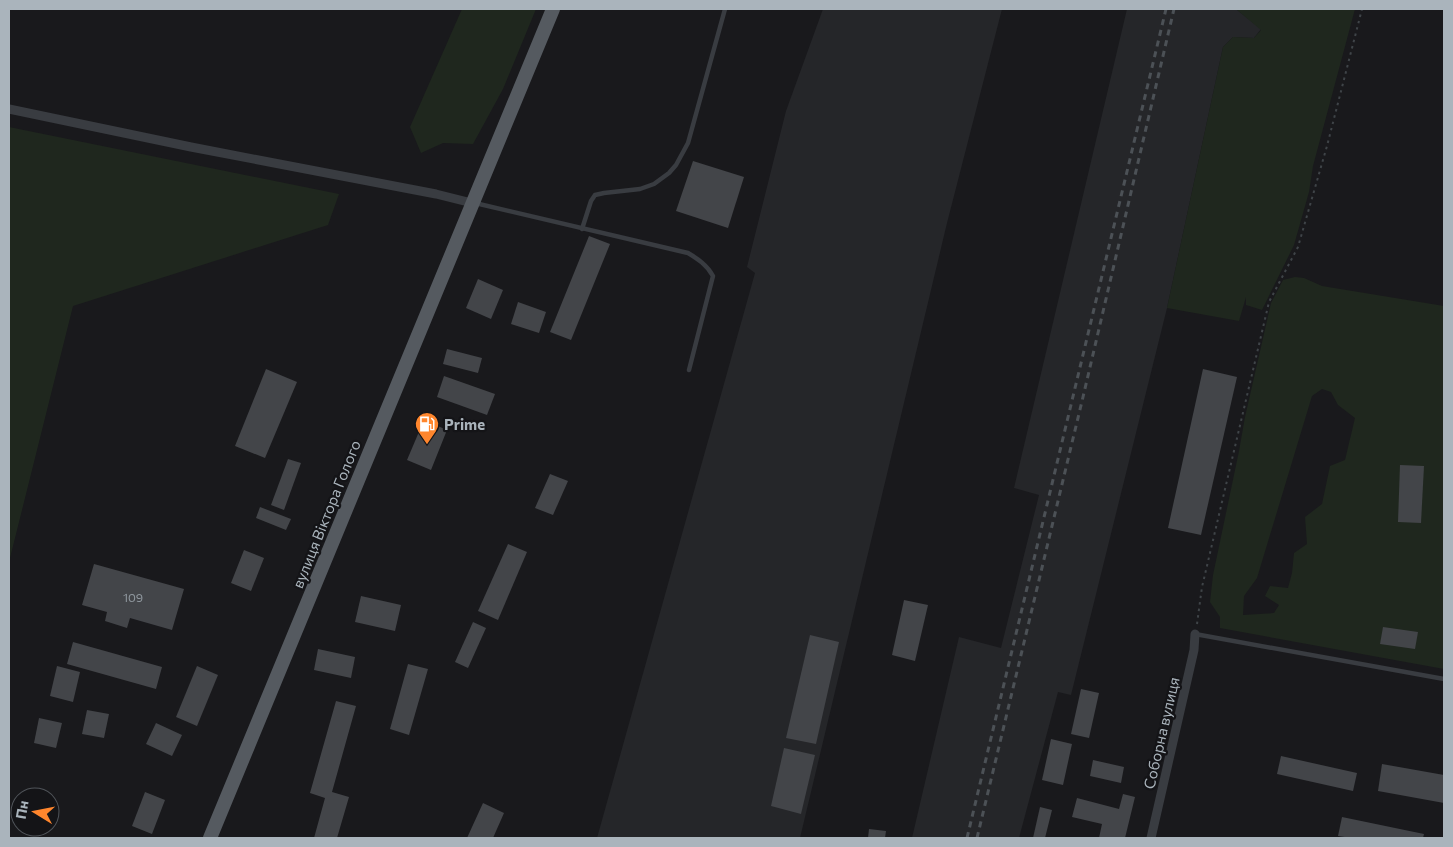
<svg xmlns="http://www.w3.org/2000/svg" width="1453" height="847" viewBox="0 0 1453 847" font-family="Commissioner,sans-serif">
	<rect width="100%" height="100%" fill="#19191c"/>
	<g fill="#252629">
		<polygon points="823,9 1002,9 947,223 800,838 597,838 755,273 747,267 786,111"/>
		<polygon points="1127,9 1236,9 1261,29 1254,38 1233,37 1223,47 1167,308 1071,695 1058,692 1019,838 912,838 959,637 1001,648 1039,495 1014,488"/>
	</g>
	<g fill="#1f271e" fill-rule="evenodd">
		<polygon points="462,9 536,9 503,89 473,144 443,143 421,153 410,127"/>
		<polygon points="1236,9 1355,9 1313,166 1309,192 1294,245 1262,310 1246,305 1246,297 1239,321 1167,308 1223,47 1233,37 1254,38 1261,30"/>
		<polygon points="9,127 339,194 328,225 73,306 9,562"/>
		<path d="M1295,277L1304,278L1322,286L1444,306V669L1220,628V617L1210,602L1213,575L1239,451L1245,417L1271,303L1283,280ZM1322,389L1331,392L1338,405L1355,418L1345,460L1330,466L1322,504L1305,517L1307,544L1294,553L1292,573L1288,588L1270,586L1265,596L1279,605L1274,613L1243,615L1244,596L1257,578L1312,396Z"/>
	</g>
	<g fill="#434549">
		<polygon points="693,161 744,177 728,228 676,211"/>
		<polygon points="589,236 610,244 571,340 550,332"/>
		<polygon points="478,279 503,290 491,319 466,308"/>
		<polygon points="518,302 546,312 539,333 511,324"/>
		<polygon points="447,349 482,358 478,373 443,364"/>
		<polygon points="266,369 297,382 265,458 235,446"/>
		<polygon points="1203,369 1237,377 1201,535 1168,528"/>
		<polygon points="444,376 495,394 487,415 437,397"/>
		<polygon points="424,420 447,430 431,470 407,460"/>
		<polygon points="288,459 301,463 284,510 271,505"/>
		<polygon points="1400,465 1424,466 1421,523 1398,522"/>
		<polygon points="550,474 568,481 553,515 535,508"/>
		<polygon points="260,507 291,519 286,530 256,518"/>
		<polygon points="508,544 527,552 498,620 478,611"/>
		<polygon points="244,550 264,558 251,591 231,583"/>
		<polygon points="94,564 184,589 172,630 130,618 127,628 105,621 107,612 82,605"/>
		<polygon points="361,596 401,605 395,631 355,622"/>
		<polygon points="904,600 928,605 915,661 892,655"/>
		<polygon points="473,622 486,628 468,668 455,662"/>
		<polygon points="1383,627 1418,632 1415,649 1380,644"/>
		<polygon points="810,635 839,642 816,744 786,738"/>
		<polygon points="73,642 162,667 156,689 67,664"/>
		<polygon points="318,649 355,657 351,678 314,670"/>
		<polygon points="408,664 428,669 409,735 390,729"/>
		<polygon points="57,666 80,672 73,702 50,696"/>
		<polygon points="197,666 218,675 197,726 176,717"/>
		<polygon points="1081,689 1099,693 1089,738 1071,734"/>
		<polygon points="336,701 356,706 332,792 349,797 337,838 314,838 325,798 310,793"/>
		<polygon points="87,710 109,714 104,738 82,734"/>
		<polygon points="39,718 62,723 56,748 34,743"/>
		<polygon points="156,723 182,735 172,756 146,744"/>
		<polygon points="1051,739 1072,744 1063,785 1042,780"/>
		<polygon points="784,748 815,755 801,814 771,806"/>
		<polygon points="1281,756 1357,773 1353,791 1277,774"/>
		<polygon points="1093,760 1124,767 1121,783 1090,776"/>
		<polygon points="1382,764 1444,775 1444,803 1378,791"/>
		<polygon points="145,792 165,800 152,834 132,826"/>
		<polygon points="1123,794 1135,797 1125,838 1099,838 1102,824 1072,817 1077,798 1119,809"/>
		<polygon points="483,803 504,813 493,838 467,838"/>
		<polygon points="1040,807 1052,810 1045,838 1033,838"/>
		<polygon points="1342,817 1424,834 1423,838 1351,838 1338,836"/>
		<polygon points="869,829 886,831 885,838 868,838"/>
	</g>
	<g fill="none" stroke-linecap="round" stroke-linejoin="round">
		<polyline stroke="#3f4448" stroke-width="2" stroke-dasharray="2.5 4" stroke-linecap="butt" points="1197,624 1202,587 1269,302 1298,247 1327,146 1362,9"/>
		<g stroke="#393c41" stroke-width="4.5">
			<path d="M475,203L688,253C698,259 707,265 713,276L689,370"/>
			<polyline points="582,229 591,201 595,195 604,193 640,189 654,184 669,173 676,165 688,143 725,9"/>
			<polyline points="1195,634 1444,679"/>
		</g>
		<g stroke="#393c41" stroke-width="9">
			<polyline points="9,109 191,147 436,194 472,203"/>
			<polyline points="1151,838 1194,650 1195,634"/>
		</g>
		<polyline stroke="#555a60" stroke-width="14" points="210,838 553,9"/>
		<g stroke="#4c5156" stroke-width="3" stroke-dasharray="6 5" stroke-linecap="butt">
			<polyline points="967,838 1166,9"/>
			<polyline points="977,838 1083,397 1174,9"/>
		</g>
	</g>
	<defs>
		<g id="fuel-pin" transform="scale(1.25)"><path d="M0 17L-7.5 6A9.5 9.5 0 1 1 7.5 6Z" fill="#ff862d" stroke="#141417"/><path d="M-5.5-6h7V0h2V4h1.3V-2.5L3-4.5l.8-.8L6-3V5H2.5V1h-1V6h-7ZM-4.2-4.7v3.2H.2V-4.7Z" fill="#fff"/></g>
	</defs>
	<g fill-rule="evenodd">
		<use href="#fuel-pin" x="427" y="424"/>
	</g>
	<g text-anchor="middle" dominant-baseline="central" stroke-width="4.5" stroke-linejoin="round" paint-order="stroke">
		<g font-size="12" fill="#90989f">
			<text x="133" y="597">109</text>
		</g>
		<g font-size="15" font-weight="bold" fill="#aab4bc" stroke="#141417" text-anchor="start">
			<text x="444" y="424">Prime</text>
		</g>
		<g font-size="15" fill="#aab4bc" stroke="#141417">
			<text transform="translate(326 514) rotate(-68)">вулиця Віктора Голого</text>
			<text transform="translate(1161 733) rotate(-77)">Соборна вулиця</text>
		</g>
	</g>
	<rect width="1453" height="847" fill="none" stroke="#aab4bc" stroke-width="20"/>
	<g transform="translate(35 812) rotate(280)"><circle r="24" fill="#141417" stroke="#505459"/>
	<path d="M0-4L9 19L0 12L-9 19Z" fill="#ff862d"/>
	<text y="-8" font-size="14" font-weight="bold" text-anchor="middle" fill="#aab4bc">Пн</text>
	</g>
</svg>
